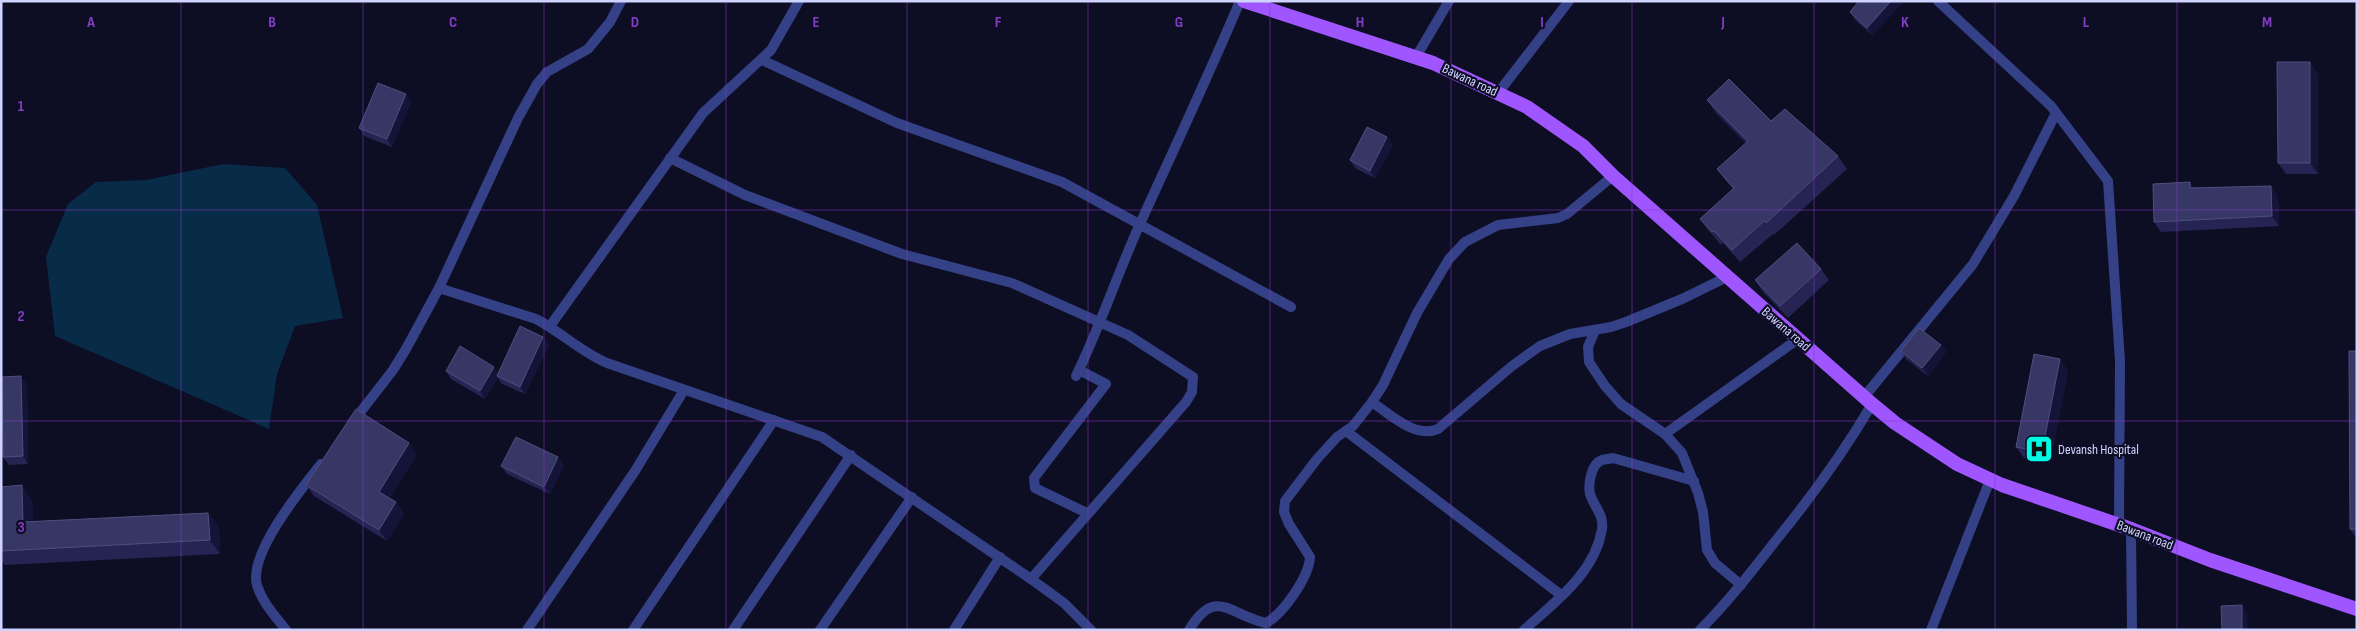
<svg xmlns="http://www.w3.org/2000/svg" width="2358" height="631" viewBox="0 0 2358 631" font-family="'Sofia Sans Condensed',sans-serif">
	<rect width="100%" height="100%" fill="#0d0d24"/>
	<polygon fill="#082b47" points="223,164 285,168 317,205 343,318 295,326 277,374 269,429 55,336 46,257 68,204 96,182 146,180"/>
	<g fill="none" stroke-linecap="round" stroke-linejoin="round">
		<g stroke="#354186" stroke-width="10">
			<polyline points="1938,1 2051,106 2108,181 2120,361 2119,525"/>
			<polyline points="1416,57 1449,1"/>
			<polyline points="762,60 897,123 1062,182 1291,307"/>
			<polyline points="1498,93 1569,1"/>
			<polyline points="670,158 745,195 902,254 1012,283 1128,335 1193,377 1192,392 1186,402 1031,579"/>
			<path d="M439,288L536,319C561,332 581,352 607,363L822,437L1031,579L1064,603L1091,630"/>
			<polyline points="550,326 703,113 771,50 799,1"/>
			<polyline points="1595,330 1588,347 1589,362 1605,386 1621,404 1665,434 1682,453 1698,493 1703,512 1707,550 1715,563 1741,585"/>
			<polyline points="1079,370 1106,384 1034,478 1035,488 1087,513"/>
			<path d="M1076,376C1100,327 1117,275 1139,226C1173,151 1208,77 1240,1"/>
			<polyline points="1864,397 1973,264 2014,196 2056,113"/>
			<path d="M1372,402C1389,414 1416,439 1438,429L1512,366L1540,346L1570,334L1611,327L1626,322L1682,299L1727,277"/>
			<polyline points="352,423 393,370 406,349 439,288 518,118 537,84 547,72 588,49 610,22 621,1"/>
			<polyline points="1346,431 1561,595"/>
			<polyline points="1665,434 1798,339"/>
			<polyline points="2131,529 2132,630"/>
			<path d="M286,630C275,616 262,602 257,585C248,554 302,488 321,464"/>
			<polyline points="527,630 635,471 684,390"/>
			<polyline points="633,630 774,420"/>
			<polyline points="733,630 851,455"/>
			<polyline points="820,630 912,497"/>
			<polyline points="954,630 1000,557"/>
			<path d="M1189,630C1216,586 1229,615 1266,623C1283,614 1309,577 1310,557L1289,524L1284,512L1285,501L1317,459L1337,437L1353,426L1372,402L1383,385L1417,313L1449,259L1465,242L1498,225L1558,218L1567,214L1613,176"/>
			<path d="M1524,630C1555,602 1595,573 1602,529C1604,514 1594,507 1590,494C1588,484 1591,464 1602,460C1605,459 1610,459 1613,458L1694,481"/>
			<path d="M1700,630C1728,602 1752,571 1777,539C1812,496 1844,452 1872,404"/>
			<polyline points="1931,630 1990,480"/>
		</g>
		<polyline stroke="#a056ff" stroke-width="14" points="1244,1 1433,63 1527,107 1583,146 1613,176 1872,404 1895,423 1957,464 2002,485 2131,529 2210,560 2357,609"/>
	</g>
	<g fill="#252453">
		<polygon points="1859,1 1904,1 1872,35 1855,20 1850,12"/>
		<polygon points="2318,73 2318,174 2286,174 2278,163"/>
		<polygon points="1707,100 1771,121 1838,156 1847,169 1774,235 1773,234 1740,262 1723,243 1721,245 1709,231 1700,219 1733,189 1726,181 1717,169 1746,143 1716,113"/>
		<polygon points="411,102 392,147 364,136 359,128"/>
		<polygon points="1387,137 1393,145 1375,178 1355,168 1350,160"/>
		<polygon points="2190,182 2194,188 2271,186 2278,196 2279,226 2161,232 2154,222"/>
		<polygon points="1821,269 1829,280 1788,318 1763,292 1755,280"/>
		<polygon points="543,337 549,345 525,394 502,384 498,378 485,399 451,379 446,371 498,372"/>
		<polygon points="1941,345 1946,352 1928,376 1906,359 1901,351"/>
		<polygon points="2357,351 2357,539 2350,529"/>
		<polygon points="2068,370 2050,463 2024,458 2016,447"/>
		<polygon points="27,384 28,464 9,465 3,457"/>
		<polygon points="417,454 390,498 396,502 404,514 387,541 314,496 306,485"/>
		<polygon points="564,465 550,494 507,474 501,466"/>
		<polygon points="1,487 32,500 33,522 208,513 219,527 220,554 5,565 1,560"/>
	</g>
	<g fill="#141338">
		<polygon points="1891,1 1904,1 1872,35 1867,28"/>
		<polygon points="2310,62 2318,73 2318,174 2310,163"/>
		<polygon points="406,94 411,102 392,147 387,139"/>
		<polygon points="1387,137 1393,145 1375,178 1370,171"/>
		<polygon points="2190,182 2197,192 2190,188"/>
		<polygon points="2271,186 2278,196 2279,226 2272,216"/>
		<polygon points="543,337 549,345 525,394 520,387"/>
		<polygon points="1941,345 1946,352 1928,376 1922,368"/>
		<polygon points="2060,359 2068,370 2050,463 2042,452"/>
		<polygon points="494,367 500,375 497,376 498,378 485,399 480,391"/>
		<polygon points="21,376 27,384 28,464 23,456"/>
		<polygon points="409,443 417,454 387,503 379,492"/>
		<polygon points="558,457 564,465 550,494 544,487"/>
		<polygon points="22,485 32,500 34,537 23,522"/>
		<polygon points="396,502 404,514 387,541 379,530"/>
		<polygon points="208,513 219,527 220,554 210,540"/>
		<polygon points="2242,605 2247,613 2248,630 2242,630"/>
	</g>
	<g fill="#373765" stroke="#4f4f7e">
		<polygon points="1859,1 1891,1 1867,28 1850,12"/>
		<polygon points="2277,62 2310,62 2310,163 2278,163"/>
		<polygon points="1729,79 1771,121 1785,109 1838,156 1766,223 1764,221 1732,250 1714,231 1712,232 1700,219 1734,188 1717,169 1748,141 1707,100"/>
		<polygon points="378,83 406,94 387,139 359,128"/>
		<polygon points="1367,127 1387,137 1370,171 1350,160"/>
		<polygon points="2190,182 2190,188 2271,186 2272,216 2154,222 2153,184"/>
		<polygon points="1797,243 1821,269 1780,306 1755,280"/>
		<polygon points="520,326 543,337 520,387 497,376"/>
		<polygon points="1919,328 1941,345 1922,368 1901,351"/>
		<polygon points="460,346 494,367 480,391 446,371"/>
		<polygon points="2349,351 2357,351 2357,529 2350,529"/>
		<polygon points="2034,354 2060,359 2042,452 2016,447"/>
		<polygon points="21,376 23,456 3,457 2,377"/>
		<polygon points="356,409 409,443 379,492 396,502 379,530 306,485"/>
		<polygon points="516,437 558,457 544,487 501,466"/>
		<polygon points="22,485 23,522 208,513 210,540 1,551 1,487"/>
		<polygon points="2242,605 2242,630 2222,630 2221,606"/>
	</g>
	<path fill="none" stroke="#833dc5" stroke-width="1" stroke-opacity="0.55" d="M181,1V630M363,1V630M544,1V630M726,1V630M907,1V630M1088,1V630M1270,1V630M1451,1V630M1632,1V630M1814,1V630M1995,1V630M2177,1V630M1,210H2357M1,421H2357"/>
	<defs>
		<g id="hospital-square" transform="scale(1.4375)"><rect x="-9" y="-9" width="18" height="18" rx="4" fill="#00fae4" stroke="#0d0d24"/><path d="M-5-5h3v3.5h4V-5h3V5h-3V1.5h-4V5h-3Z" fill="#111"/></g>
	</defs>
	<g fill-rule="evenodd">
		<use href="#hospital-square" x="2039" y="449"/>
	</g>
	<g text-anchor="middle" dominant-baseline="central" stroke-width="4.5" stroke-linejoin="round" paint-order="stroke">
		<g font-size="14" fill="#cfd3ff" stroke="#0d0d24">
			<text transform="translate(1470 80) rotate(25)">Bawana road</text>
			<text transform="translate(1786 329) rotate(41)">Bawana road</text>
			<text transform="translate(2145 535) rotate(21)">Bawana road</text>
		</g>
		<g font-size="14" fill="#cfd3ff" stroke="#0d0d24" text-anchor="start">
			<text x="2058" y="449">Devansh Hospital</text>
		</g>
	</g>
	<g font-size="16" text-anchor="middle" font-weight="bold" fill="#833dc5" stroke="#0d0d24" stroke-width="4.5" stroke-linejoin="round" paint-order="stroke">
		<text x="91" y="27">A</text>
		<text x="272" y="27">B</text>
		<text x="453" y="27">C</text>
		<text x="635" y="27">D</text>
		<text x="816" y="27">E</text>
		<text x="998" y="27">F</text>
		<text x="1179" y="27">G</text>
		<text x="1360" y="27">H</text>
		<text x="1542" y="27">I</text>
		<text x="1723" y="27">J</text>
		<text x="1905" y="27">K</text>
		<text x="2086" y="27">L</text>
		<text x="2267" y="27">M</text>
		<text x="21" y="111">1</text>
		<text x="21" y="321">2</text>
		<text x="21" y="532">3</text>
	</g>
	<rect width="2358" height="631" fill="none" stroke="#cfd3ff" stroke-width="5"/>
</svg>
